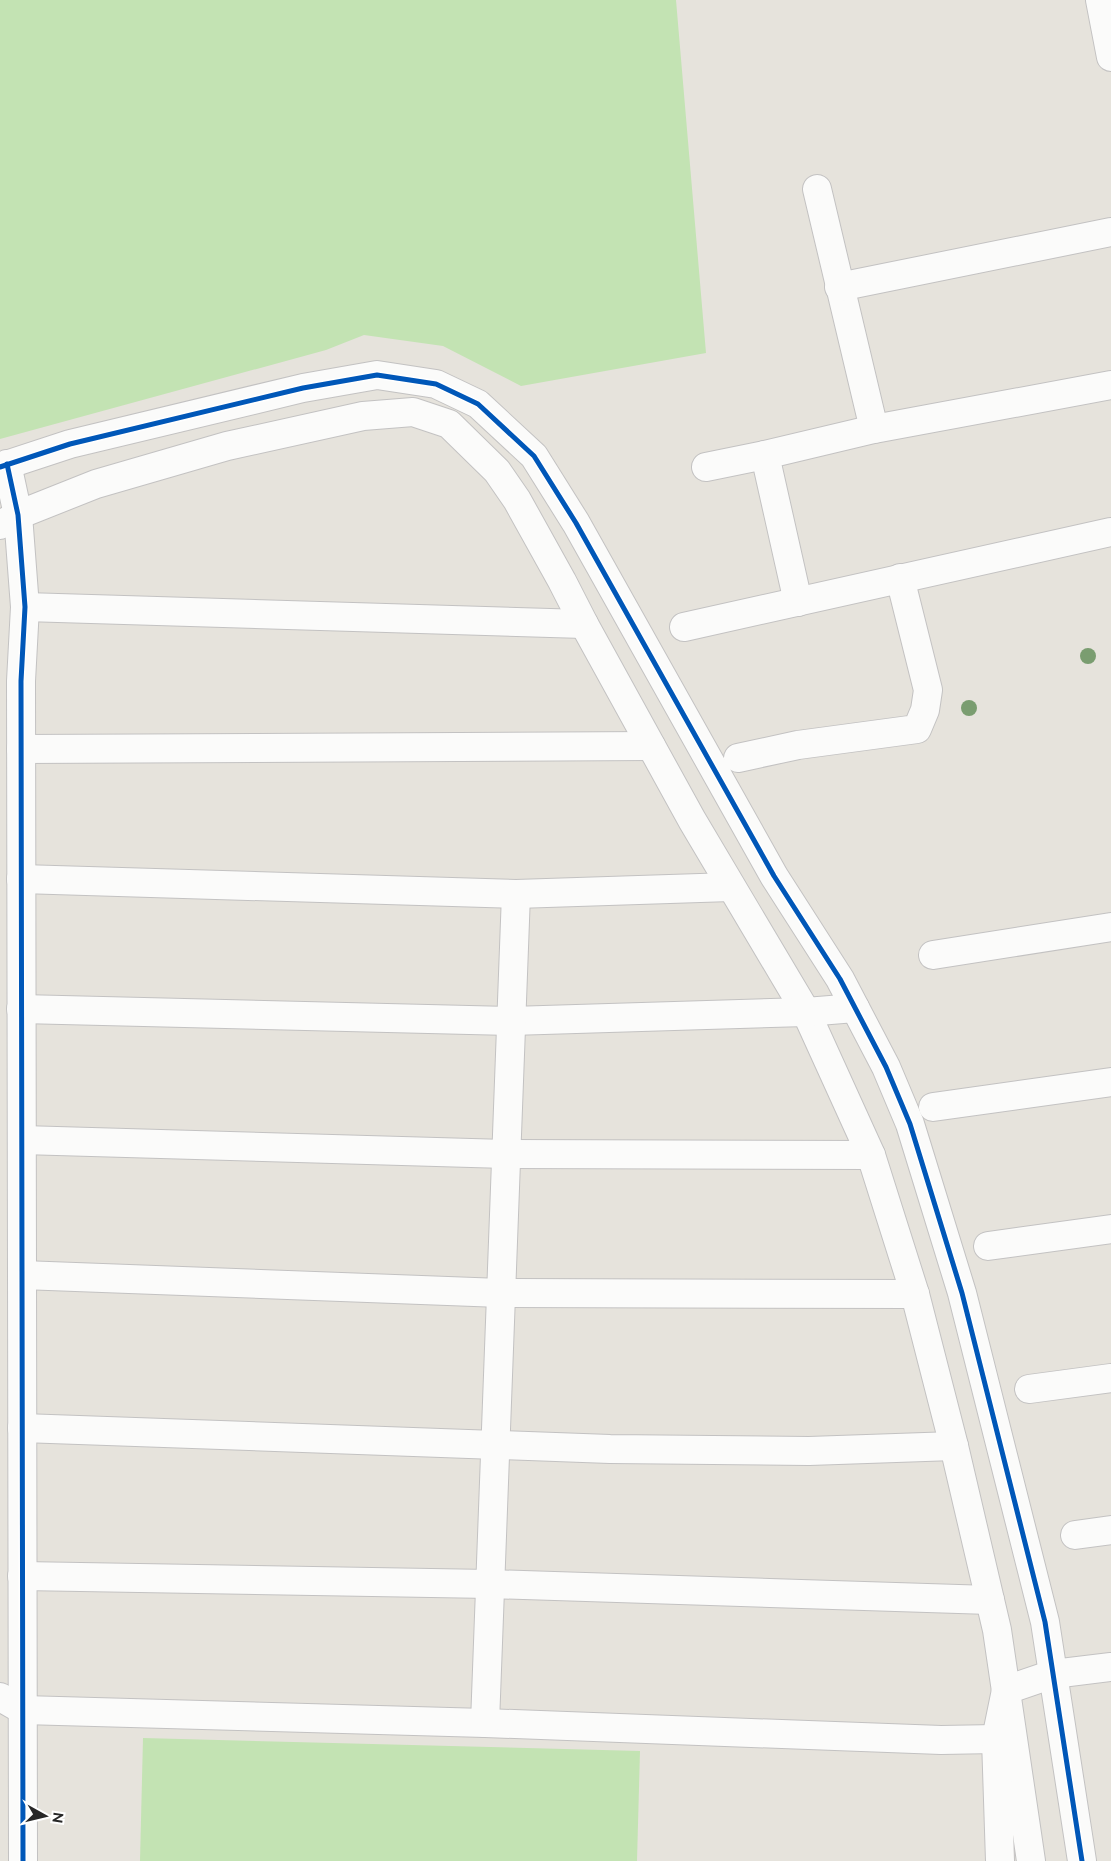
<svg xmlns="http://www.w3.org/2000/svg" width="1111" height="1861" viewBox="0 0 1111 1861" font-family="Raleway,sans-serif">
	<rect width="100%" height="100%" fill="#e6e3dc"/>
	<g fill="#c3e3b3">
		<polygon points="0,0 676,0 706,353 521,386 443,346 364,335 326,350 0,439"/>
		<polygon points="143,1738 640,1751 637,1861 140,1861"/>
	</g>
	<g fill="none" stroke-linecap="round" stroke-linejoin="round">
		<g stroke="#c3c2c2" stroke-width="30">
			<g id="minor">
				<polyline points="1100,0 1111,57"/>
				<polyline points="817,189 874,429"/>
				<polyline points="839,287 1111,232"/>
				<polyline points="765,455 798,602"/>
				<polyline points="7,464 18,515 25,607 21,681 23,1861"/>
				<polyline points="0,467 70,444 303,388 377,375 436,384 478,404 534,456 576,523 774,876 840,979 886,1067 910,1124 962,1293 1045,1622 1082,1861"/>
				<polyline points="706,467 765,455 874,429 1111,385"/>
				<polyline points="0,525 18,515 96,484 227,446 363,416 413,412 449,424 497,471 517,500 562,581 584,624 692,820 806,1012 871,1155 915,1294 954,1446 997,1630 1031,1861"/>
				<polyline points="25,607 584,624"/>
				<polyline points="684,627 1111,532"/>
				<polyline points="21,749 651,746"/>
				<polyline points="738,758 798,745 917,729 925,710 928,690 900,578"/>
				<polyline points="21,879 516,894 731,887"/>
				<polyline points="933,955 1111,927"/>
				<polyline points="21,1009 511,1021 806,1012 855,1008"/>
				<polyline points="933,1107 1111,1082"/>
				<polyline points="22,1140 506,1154 871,1155"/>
				<polyline points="988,1246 1111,1229"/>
				<polyline points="22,1275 501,1293 915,1294"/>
				<polyline points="1029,1389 1111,1378"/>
				<polyline points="22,1428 610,1449 809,1451 954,1446"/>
				<polyline points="1075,1535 1111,1530"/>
				<polyline points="22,1576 490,1584 990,1600"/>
				<polyline points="0,1697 23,1710 485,1723 941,1740 996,1739"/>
				<polyline points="485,1723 516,894"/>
				<polyline points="1000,1861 996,1739 1006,1690 1053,1674 1111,1667"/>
			</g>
		</g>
		<use href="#minor" stroke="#fbfbfa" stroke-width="28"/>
		<g stroke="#fff" stroke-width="8">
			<g id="cycleway">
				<polyline points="7,464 18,515 25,607 21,681 23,1861"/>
				<polyline points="0,467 70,444 303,388 377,375 436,384 478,404 534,456 576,523 774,876 840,979 886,1067 910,1124 962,1293 1045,1622 1082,1861"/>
			</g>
		</g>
		<use href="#cycleway" stroke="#0057b8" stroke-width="5"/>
	</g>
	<g fill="#7a9d70">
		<circle cx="1088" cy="656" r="8"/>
		<circle cx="969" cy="708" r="8"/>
	</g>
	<g transform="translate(45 1816) rotate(98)" stroke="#ffffff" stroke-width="4" paint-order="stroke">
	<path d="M0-4L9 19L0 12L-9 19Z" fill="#272727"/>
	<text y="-8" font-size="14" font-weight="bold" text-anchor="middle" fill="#272727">N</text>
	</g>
</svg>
